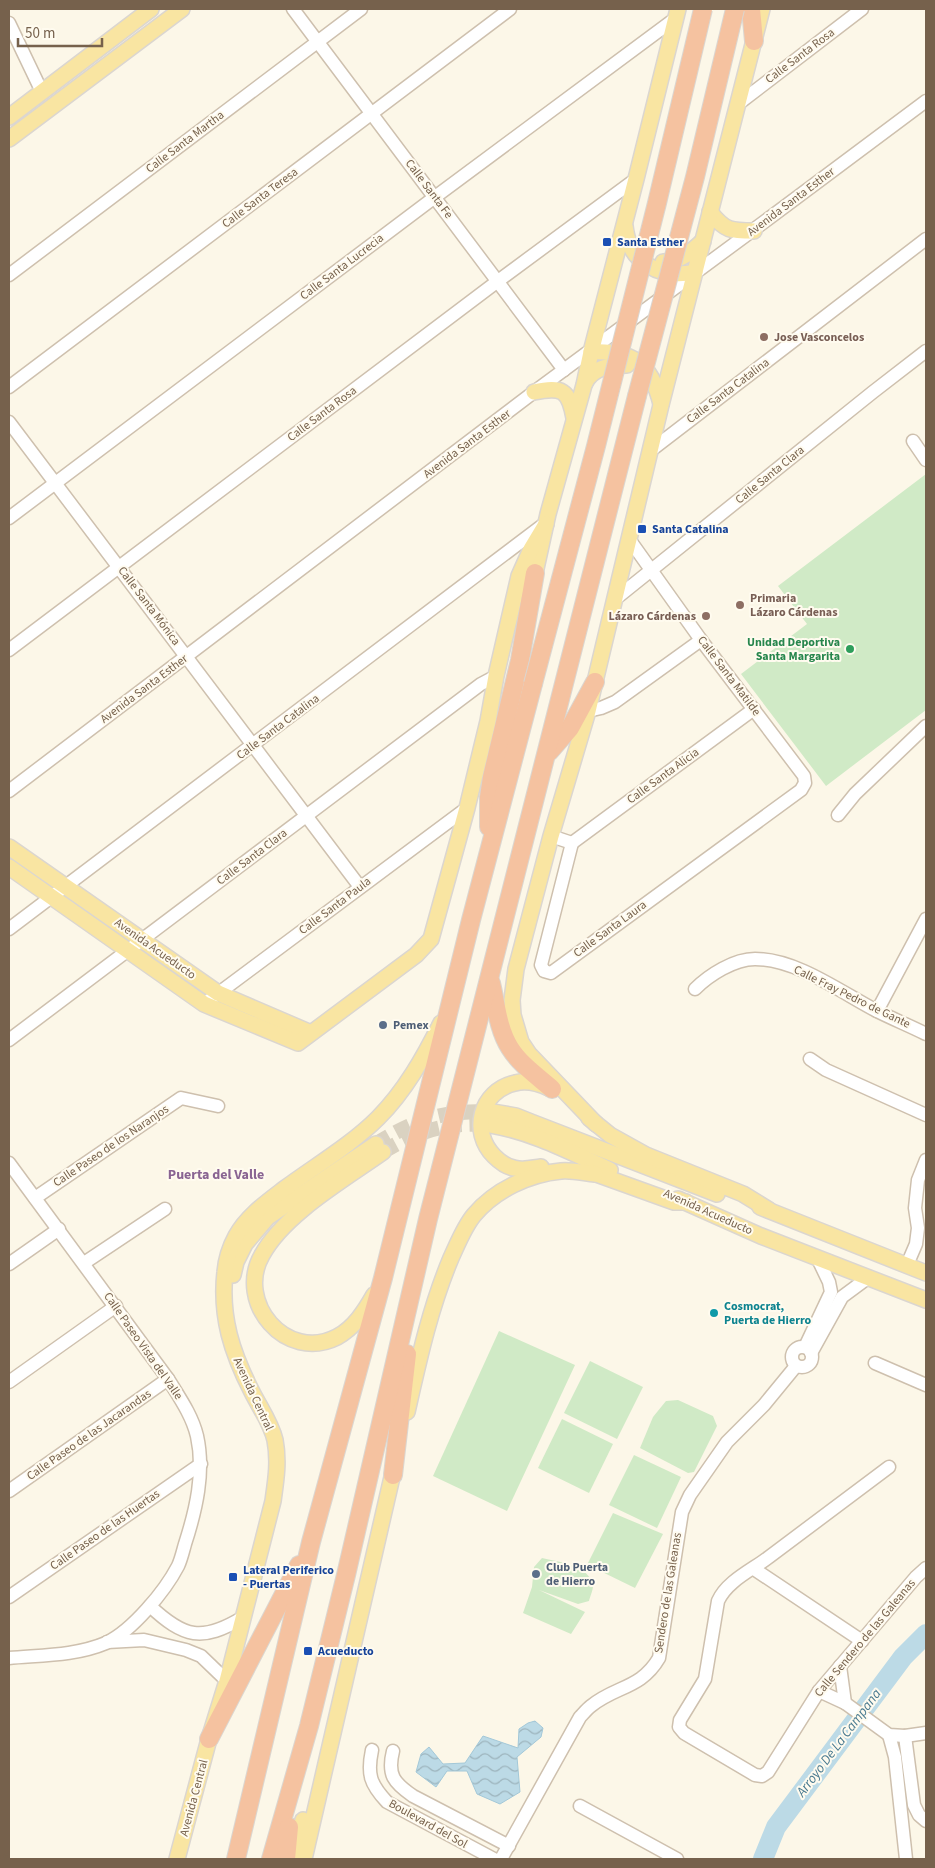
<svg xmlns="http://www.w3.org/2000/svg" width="935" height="1868" viewBox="0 0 935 1868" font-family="'Source Sans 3',sans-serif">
	<defs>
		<pattern id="water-waves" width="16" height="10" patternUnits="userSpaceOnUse" patternTransform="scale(1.25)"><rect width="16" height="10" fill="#bcdae6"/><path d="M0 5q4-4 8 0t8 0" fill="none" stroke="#9db4bd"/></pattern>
	</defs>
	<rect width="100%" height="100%" fill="#fcf7e8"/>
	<g fill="#d0eac6">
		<polygon points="926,474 926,710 826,786 741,674 807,624 778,586"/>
		<polygon points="499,1331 575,1365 507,1511 433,1476"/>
		<polygon points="590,1361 643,1387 617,1439 564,1413"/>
		<polygon points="678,1400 713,1416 717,1426 694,1472 688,1473 640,1448 653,1417 666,1401"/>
		<polygon points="562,1419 613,1444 589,1493 538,1468"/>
		<polygon points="634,1455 681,1477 657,1528 609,1505"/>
		<polygon points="613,1513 663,1534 635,1588 592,1567 588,1563"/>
		<path d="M542,1558C558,1562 590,1565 593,1586C593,1590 590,1597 589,1601L578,1604L539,1590L585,1612L571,1634L523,1613L532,1587L534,1567Z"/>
	</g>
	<polygon fill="url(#water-waves)" stroke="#a3c8d8" points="535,1721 543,1728 541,1737 517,1757 520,1792 500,1804 477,1794 467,1771 447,1771 436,1787 416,1772 421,1754 429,1747 443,1764 465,1763 483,1736 518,1748 519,1729 528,1723"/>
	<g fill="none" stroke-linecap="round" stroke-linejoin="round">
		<polyline stroke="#bcdae6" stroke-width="20" points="763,1859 776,1827 903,1657 926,1634"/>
		<g stroke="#dad2c1" stroke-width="15" stroke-dasharray="15 8" stroke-linecap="butt">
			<path d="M376,1144C416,1119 445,1110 493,1112"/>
			<path d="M383,1152C416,1131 451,1121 491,1125"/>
		</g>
		<g stroke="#cec0ae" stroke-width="15">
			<g id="minor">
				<polyline points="293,9 564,370"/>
				<polyline points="9,23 42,92"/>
				<polyline points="738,104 862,9"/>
				<polyline points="9,275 361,9"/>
				<polyline points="9,387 510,9"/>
				<polyline points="9,422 360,887"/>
				<polyline points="913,441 926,460"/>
				<polyline points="650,451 926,239"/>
				<polyline points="9,518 435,197 676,18"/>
				<polyline points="614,600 873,392 926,351"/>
				<polyline points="9,650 498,281 636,179"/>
				<polyline points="588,711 601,708 615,702 701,640"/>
				<path d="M9,791L534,392C665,295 796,199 926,101"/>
				<polyline points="838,815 855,794 926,726"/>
				<polyline points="551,836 572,843 541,965 544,971 551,973 801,790 805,783 804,776 701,640 629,539"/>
				<polyline points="572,843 754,709"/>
				<polyline points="9,929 543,525"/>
				<path d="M695,989C709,975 734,959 755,959C797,959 842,993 877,1011C893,1019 910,1026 926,1034"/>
				<polyline points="204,1004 467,808"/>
				<polyline points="877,1011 926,919"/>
				<polyline points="9,1040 481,684 496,676"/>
				<polyline points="810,1059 826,1070 926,1115"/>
				<path d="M9,1163L168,1379C179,1397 192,1415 197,1436C205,1472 196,1510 185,1544C183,1551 181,1560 178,1566C165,1591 132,1631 106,1643C75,1656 41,1655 9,1658"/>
				<polyline points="35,1198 181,1098 218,1106"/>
				<polyline points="84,1263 165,1209"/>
				<polyline points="9,1264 59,1229"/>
				<polyline points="907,1265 916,1244 918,1228 915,1208 918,1180 926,1160"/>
				<circle cx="802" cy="1357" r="10"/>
				<polyline points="805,1347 831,1292 829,1282 817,1257"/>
				<polyline points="811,1353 842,1297 869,1277"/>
				<polyline points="875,1363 926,1385"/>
				<polyline points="9,1382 116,1306"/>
				<path d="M889,1467C849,1497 809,1527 769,1557C752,1570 727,1581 718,1601L705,1679L680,1720L679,1727L684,1733L755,1775L762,1776L768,1772L819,1691L916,1577L926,1568"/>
				<polyline points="9,1491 168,1379"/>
				<polyline points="754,1569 862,1641"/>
				<polyline points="9,1597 201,1464"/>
				<path d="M150,1606C184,1638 202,1642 242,1618"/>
				<polyline points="107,1642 144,1640 186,1650 201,1656 227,1681"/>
				<polyline points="840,1666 845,1703"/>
				<polyline points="819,1691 845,1703 889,1735 905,1736 926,1733"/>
				<polyline points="889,1735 895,1757 906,1859"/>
				<polyline points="905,1736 914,1805 919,1815 926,1821"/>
				<path d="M372,1750C367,1774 370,1784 387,1802L494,1859"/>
				<path d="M393,1751C387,1775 394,1783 413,1796L509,1846"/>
				<polyline points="580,1806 677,1859"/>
				<path d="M501,1859L580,1717C583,1714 587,1709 591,1706C615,1686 641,1689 659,1658L682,1512L690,1495L727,1442L764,1405L796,1366"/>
			</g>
		</g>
		<g stroke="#dbd6d0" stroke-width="18">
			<g id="major">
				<polyline points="9,117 151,9"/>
				<polyline points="9,139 182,9"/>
				<path d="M710,212C725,231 731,231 754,231"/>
				<path d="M625,226C629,264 661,279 695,272"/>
				<path d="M663,262C680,262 691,252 703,241"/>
				<path d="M591,352C632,350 651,363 661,404"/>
				<path d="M585,383C593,367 610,365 627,365"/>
				<path d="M534,392C562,386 569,390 574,418"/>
				<polyline points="535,573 548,514 584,385 591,352 636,179 678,9"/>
				<polyline points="9,847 218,993 311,1033"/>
				<polyline points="9,867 204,1004 298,1043 416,955 431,939 467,808 488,721 496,676 519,576 531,549 546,524"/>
				<polyline points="493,1112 516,1116 531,1122 717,1194"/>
				<polyline points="589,1118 610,1135 646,1155 743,1194 769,1210"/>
				<polyline points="596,1124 529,1054 521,1042 513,1015 512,1000 516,969 551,836 588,711 661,405 762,9"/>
				<path d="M491,1125C533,1132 572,1153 610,1170"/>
				<path d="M541,1167C532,1168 523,1171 514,1168C506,1167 499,1161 494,1156C470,1132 480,1091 515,1083C526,1080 538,1083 549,1088"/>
				<polyline points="588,1171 674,1202 686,1202"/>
				<polyline points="678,1199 761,1236 926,1300"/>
				<polyline points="760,1207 926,1273"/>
				<polyline points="233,1275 236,1262 245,1244 268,1217 376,1144"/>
				<path d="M374,1295C365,1311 354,1328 337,1337C286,1363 235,1302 262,1255C284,1214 345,1179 383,1152"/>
				<path d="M407,1412C419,1359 430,1308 451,1258C458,1243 464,1227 474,1215C495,1190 529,1174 561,1171C573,1170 584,1173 595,1174"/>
				<path d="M177,1859L209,1739L227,1681L273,1501C276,1480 279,1461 275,1440C271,1423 260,1408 252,1392C232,1353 220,1317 225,1272C226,1260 230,1247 236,1236C247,1216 267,1202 284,1189C315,1166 351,1145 378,1118C405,1091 424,1057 441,1023"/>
				<polyline points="292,1859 303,1820"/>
				<polyline points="304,1859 395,1464"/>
			</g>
		</g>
		<g stroke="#dbd6d0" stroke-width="20">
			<g id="highway">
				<polyline points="751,9 754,41"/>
				<polyline points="549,752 570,728 595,682"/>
				<polyline points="489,827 489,797 492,777 520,660 535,573"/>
				<path d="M491,983C496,1004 498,1029 510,1048C520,1064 537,1076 552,1089"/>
				<polyline points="393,1475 407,1354"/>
				<polyline points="209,1739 299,1565"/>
				<polyline points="236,1859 311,1542 383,1278 471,920 533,684"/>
				<polyline points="271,1859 309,1726 346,1575 428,1219 637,396"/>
				<polyline points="286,1859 289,1827"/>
			</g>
		</g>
		<use href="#minor" stroke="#fff" stroke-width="12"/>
		<use href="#major" stroke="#f9e5a2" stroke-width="15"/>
		<use href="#highway" stroke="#f5c2a0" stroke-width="18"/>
		<g stroke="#dbd6d0" stroke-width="20" stroke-linecap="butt">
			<g id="highway-bridge">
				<polyline points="637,396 695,177 735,9"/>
				<polyline points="533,684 596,446 657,203 703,9"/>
			</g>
		</g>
		<use href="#highway-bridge" stroke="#f5c2a0" stroke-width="18"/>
	</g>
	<g fill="#1a4fb4" stroke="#fffbef" stroke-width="2">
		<rect x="602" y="237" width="10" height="10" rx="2.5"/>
		<rect x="637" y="524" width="10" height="10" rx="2.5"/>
		<rect x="228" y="1572" width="10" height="10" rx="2.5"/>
		<rect x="303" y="1646" width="10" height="10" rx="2.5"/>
	</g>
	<g fill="#8d6e63" stroke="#fffbef" stroke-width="2">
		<circle cx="764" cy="337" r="5"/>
		<circle cx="740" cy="605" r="5"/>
		<circle cx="706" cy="616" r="5"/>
	</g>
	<circle fill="#2e9e5b" stroke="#fffbef" stroke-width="2" cx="850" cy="649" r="5"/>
	<g fill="#5c6f8a" stroke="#fffbef" stroke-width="2">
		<circle cx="383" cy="1025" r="5"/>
		<circle cx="536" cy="1574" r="5"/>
	</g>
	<circle fill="#0f9aa8" stroke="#fffbef" stroke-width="2" cx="714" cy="1313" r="5"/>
	<g text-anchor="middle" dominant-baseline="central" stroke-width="4" stroke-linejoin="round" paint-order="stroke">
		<g font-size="12" fill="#76614c" stroke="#fffbef">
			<text transform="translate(800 56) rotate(-37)">Calle Santa Rosa</text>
			<text transform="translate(185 142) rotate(-37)">Calle Santa Martha</text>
			<text transform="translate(429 189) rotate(53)">Calle Santa Fe</text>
			<text transform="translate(260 198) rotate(-37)">Calle Santa Teresa</text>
			<text transform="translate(791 202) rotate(-37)">Avenida Santa Esther</text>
			<text transform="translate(342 267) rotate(-37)">Calle Santa Lucrecia</text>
			<text transform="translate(728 391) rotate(-37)">Calle Santa Catalina</text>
			<text transform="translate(322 414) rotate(-37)">Calle Santa Rosa</text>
			<text transform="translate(467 444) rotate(-37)">Avenida Santa Esther</text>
			<text transform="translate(770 475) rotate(-39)">Calle Santa Clara</text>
			<text transform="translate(149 606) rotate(53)">Calle Santa Mónica</text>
			<text transform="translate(729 676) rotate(53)">Calle Santa Matilde</text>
			<text transform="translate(144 689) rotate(-37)">Avenida Santa Esther</text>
			<text transform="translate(278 727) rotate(-37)">Calle Santa Catalina</text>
			<text transform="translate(663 776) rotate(-36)">Calle Santa Alicia</text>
			<text transform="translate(252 857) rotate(-37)">Calle Santa Clara</text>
			<text transform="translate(335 906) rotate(-37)">Calle Santa Paula</text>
			<text transform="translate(610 929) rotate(-36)">Calle Santa Laura</text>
			<text transform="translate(155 949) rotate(35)">Avenida Acueducto</text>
			<text transform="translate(852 997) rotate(26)">Calle Fray Pedro de Gante</text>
			<text transform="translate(111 1146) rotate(-34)">Calle Paseo de los Naranjos</text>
			<text transform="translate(708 1212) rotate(24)">Avenida Acueducto</text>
			<text transform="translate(143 1346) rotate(55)">Calle Paseo Vista del Valle</text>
			<text transform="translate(253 1394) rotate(65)">Avenida Central</text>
			<text transform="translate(89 1435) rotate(-35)">Calle Paseo de las Jacarandas</text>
			<text transform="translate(105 1530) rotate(-35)">Calle Paseo de las Huertas</text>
			<text transform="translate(668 1593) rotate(-81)">Sendero de las Galeanas</text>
			<text transform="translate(865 1638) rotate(-50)">Calle Sendero de las Galeanas</text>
			<text transform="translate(194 1798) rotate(-75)">Avenida Central</text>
			<text transform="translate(428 1824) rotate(29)">Boulevard del Sol</text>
		</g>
		<g font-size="12" font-weight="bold" fill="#164399" stroke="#fffbef" text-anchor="start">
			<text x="617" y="242">Santa Esther</text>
			<text x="652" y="529">Santa Catalina</text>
			<text x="243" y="1570">Lateral Periferico<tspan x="243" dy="14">- Puertas</tspan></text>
			<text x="318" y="1651">Acueducto</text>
		</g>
		<g font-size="12" font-weight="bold" fill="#785e54" stroke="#fffbef" text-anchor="start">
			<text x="774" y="337">Jose Vasconcelos</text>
			<text x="750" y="598">Primaria<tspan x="750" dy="14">Lázaro Cárdenas</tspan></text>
			<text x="696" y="616" text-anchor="end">Lázaro Cárdenas</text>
		</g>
		<g font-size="12" font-weight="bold" fill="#27864d" stroke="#fffbef" text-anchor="end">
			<text x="840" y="642">Unidad Deportiva<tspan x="840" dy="14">Santa Margarita</tspan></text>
		</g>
		<g font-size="12" font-weight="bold" fill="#4e5e75" stroke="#fffbef" text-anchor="start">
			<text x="393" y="1025">Pemex</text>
			<text x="546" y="1567">Club Puerta<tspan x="546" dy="14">de Hierro</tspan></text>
		</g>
		<g font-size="12" font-weight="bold" fill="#0d838f" stroke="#fffbef" text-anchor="start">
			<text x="724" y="1306">Cosmocrat,<tspan x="724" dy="14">Puerta de Hierro</tspan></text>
		</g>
		<g font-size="14" font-weight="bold" fill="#896492" stroke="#fffbef">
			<text x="216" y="1175">Puerta del Valle</text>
		</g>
		<g font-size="14" font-style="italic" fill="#497a90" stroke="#fffbef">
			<text transform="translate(839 1743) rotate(-53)">Arroyo De La Campana</text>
		</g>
	</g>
	<rect width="935" height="1868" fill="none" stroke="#76614c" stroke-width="20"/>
	<path d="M18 38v8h84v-8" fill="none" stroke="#76614c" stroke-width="2.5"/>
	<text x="25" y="38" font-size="15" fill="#76614c" stroke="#fffbef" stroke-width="4" paint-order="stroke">50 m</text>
</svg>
